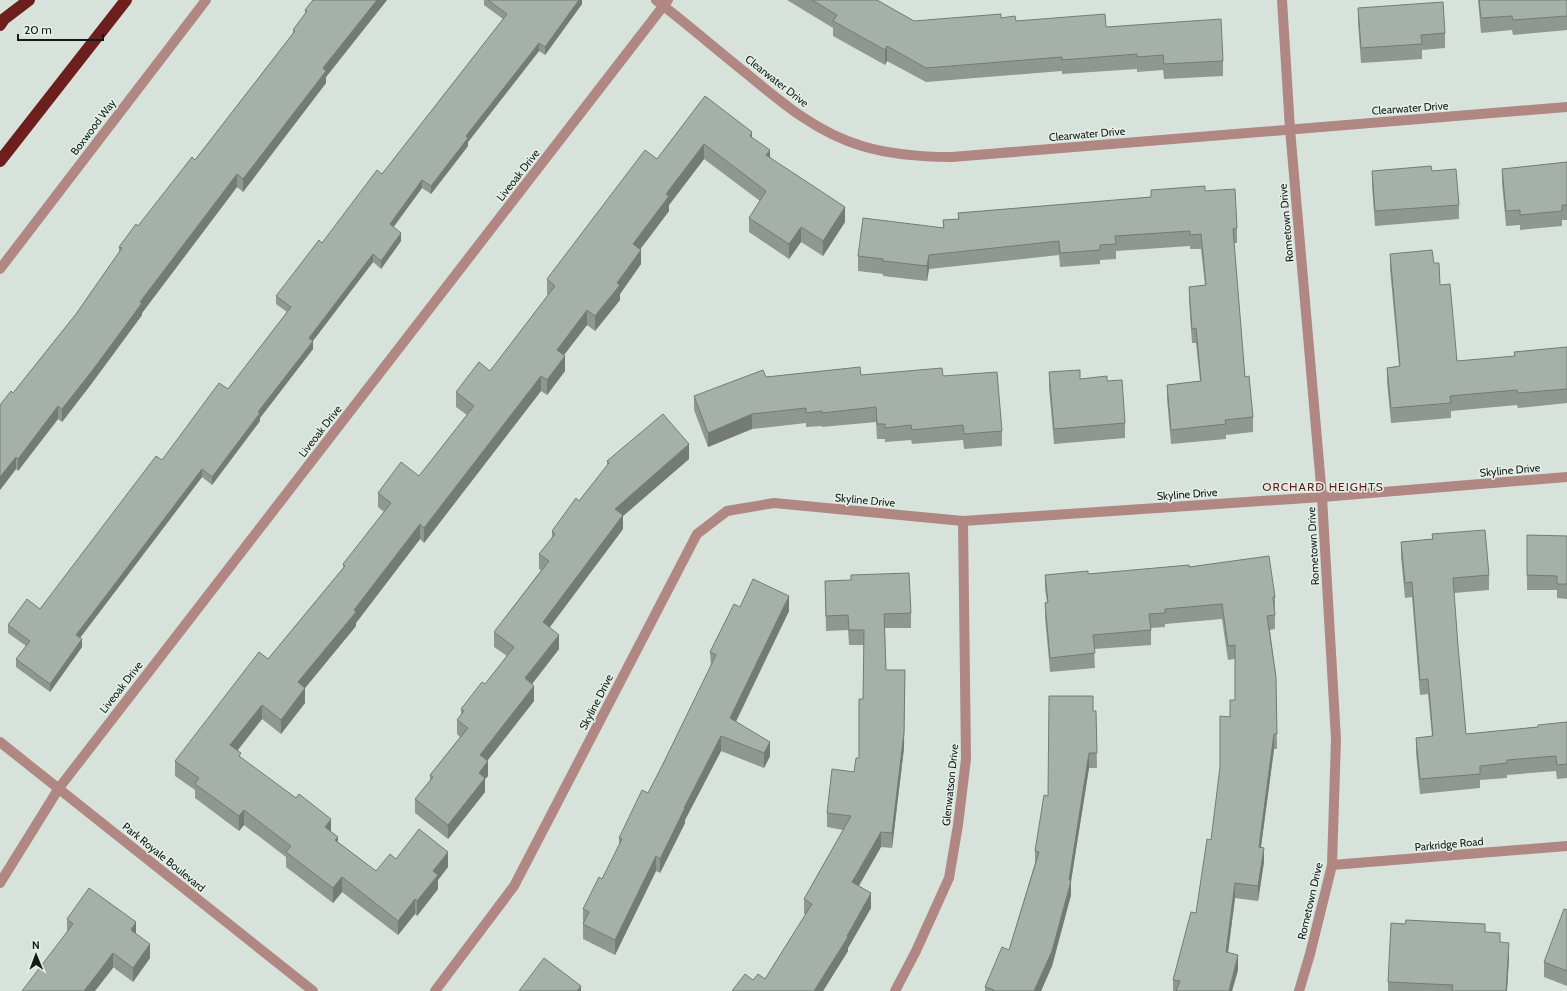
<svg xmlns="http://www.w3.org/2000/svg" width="1567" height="991" viewBox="0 0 1567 991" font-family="Cabin,sans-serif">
	<rect width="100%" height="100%" fill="#d7e3da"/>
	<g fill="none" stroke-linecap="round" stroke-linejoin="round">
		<g stroke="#b08783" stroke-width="10">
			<path d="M656,0C687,24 716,49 746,73C781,102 817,133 862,146C892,155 921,157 952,157L1567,107"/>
			<polyline points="1282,0 1290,129 1322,497 1336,739 1332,865 1310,954 1299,991"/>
			<polyline points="0,269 206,0"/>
			<polyline points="0,742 313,991"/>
			<polyline points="1332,865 1567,846"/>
			<polyline points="0,883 59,788 668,0"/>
			<polyline points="435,991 514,886 697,534 727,511 774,503 963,521 1322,497 1567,477"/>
			<polyline points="895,991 916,951 949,878 958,825 966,759 963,521"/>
		</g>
		<g stroke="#6d1f1d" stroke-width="12">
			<polyline points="0,25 4,19 29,0"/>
			<polyline points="0,161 126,0"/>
		</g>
	</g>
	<g fill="#8e9790">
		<polygon points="313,0 387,0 326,77 326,83 243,192 237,187 142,313 142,315 92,383 62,422 58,419 18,471 16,469 0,490 0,405 13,393 76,314 119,252 119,247 138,226 195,160 293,33 293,30 305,14 305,10"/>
		<polygon points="484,0 582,0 582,4 545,55 539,51 468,142 468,146 431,194 422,188 393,227 401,241 381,269 373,262 313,341 313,349 260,418 260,421 212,485 202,477 80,638 82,647 50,692 16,667 16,659 26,646 8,633 8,625 40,609 162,460 228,389 287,312 276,304 276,296 382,174 503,19 484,5"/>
		<polygon points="787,0 877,0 914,21 1001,18 1016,21 1106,27 1223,61 1223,76 1164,79 1163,70 1137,72 1137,69 1062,74 1062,71 926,82 887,61 885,65 833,36 833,28"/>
		<polygon points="1478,0 1567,0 1567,30 1513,35 1512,30 1481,33"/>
		<polygon points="1358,8 1445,33 1445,48 1422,50 1422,59 1361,63 1358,23"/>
		<polygon points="705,96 752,138 770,157 845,222 823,256 801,242 789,259 749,232 749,218 760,201 704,159 669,205 669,211 640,249 641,264 620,294 620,300 595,331 587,325 564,355 565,371 547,395 541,391 424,543 420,539 356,623 356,626 305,688 305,703 281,734 262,719 237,751 241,758 331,832 338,842 376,871 396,859 448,867 438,880 438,889 417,916 415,914 398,935 342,892 333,903 286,867 286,857 244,825 239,831 195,798 195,790 175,776 175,761 268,659 343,568 343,564 384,512 378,507 378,493 419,476 467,415 456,407 456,392 490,371 548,295 547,294 547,279 657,159"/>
		<polygon points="1567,162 1567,220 1562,220 1562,226 1520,230 1520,225 1506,226 1502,183 1502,169"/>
		<polygon points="1372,171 1432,171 1459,205 1459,219 1375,226 1372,186"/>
		<polygon points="1151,190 1205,191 1237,228 1237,243 1234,243 1245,377 1253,417 1253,432 1226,435 1226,439 1171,444 1167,399 1167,385 1200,381 1196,343 1192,343 1189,301 1189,287 1205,285 1201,249 1190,249 1190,246 1116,251 1116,259 1100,260 1100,264 1060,267 1059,255 929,269 927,281 883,276 883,274 858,271 858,256 943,228 943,220 958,219 958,213 1151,197"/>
		<polygon points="1390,254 1434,263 1440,285 1457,361 1514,357 1514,352 1567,347 1567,403 1518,408 1517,405 1451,411 1451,418 1391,423 1387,382 1387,368 1399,366 1390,269"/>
		<polygon points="1049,372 1080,379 1107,381 1125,423 1125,438 1054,444 1049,387"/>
		<polygon points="861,375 943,376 1002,431 1002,446 964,449 963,440 912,444 911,440 885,442 885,439 877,439 876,422 822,427 822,426 806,427 806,423 752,429 708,447 694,410 694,396 766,377"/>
		<polygon points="689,459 623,516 623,529 550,627 559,649 532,684 534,701 487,761 488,776 485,779 485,792 448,839 415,813 415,799 430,780 430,775 460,737 457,734 457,720 461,715 461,709 485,684 507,656 494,647 494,632 541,570 539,569 539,554 552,539 552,531 579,501 607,466 607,461"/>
		<polygon points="1432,534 1489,575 1489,590 1454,593 1458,646 1466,734 1538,727 1567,722 1567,778 1557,779 1556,771 1507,775 1507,778 1480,780 1480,788 1420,794 1416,753 1416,738 1432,736 1428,694 1420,695 1412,597 1405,598 1401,557 1401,542 1432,539"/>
		<polygon points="1527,535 1567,536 1567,599 1557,598 1557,590 1527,590"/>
		<polygon points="1189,567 1275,597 1275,629 1270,630 1276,677 1277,749 1274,749 1261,847 1264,862 1258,901 1235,898 1228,953 1238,970 1232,991 1173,991 1173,980 1196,913 1211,840 1230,717 1235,700 1235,659 1228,660 1222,619 1165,624 1165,627 1151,628 1151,645 1094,649 1095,668 1050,672 1045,617 1045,603 1047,602 1045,589 1045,575 1088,574"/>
		<polygon points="825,581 911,613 911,628 885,628 886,670 904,748 892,848 881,847 859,886 871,908 848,948 848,951 823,991 753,980 765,979 806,914 804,914 804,899 843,830 827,827 827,813 854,772 859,758 863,699 864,645 849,645 848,630 826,631"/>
		<polygon points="740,607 789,611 736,722 770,756 764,768 721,751 685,820 685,823 660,873 656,871 615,955 583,939 583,909 602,879 619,845 619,838 648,793 662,766 711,667 710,652"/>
		<polygon points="1093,711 1096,711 1097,768 1089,768 1071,881 1071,895 1052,966 1041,991 985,991 985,987 1009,950 1035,863 1035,851 1048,796"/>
		<polygon points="1567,910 1567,986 1544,977 1544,962"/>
		<polygon points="67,919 136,934 150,958 133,982 67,933"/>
		<polygon points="1485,932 1500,942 1509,957 1507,991 1388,991 1388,982"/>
	</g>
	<g fill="#747b76">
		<polygon points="377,0 387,0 326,77 326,83 243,192 243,179 323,68"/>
		<polygon points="579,0 582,0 582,4 545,55 545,47"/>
		<polygon points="539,43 539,51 468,142 468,146 431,194 431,186 466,136"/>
		<polygon points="887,46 887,61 885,65 885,50"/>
		<polygon points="752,132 752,146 750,136"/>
		<polygon points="704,144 704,159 669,205 669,211 633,259 633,244 666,194"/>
		<polygon points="770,150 770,165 766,155"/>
		<polygon points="237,174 237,187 142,313 142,315 92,383 62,422 62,409 140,302"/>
		<polygon points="422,180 422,188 390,232 390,224"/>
		<polygon points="845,207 845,222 823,256 823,241"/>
		<polygon points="801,227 801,242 789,259 789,244"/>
		<polygon points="401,233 401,241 381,269 381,261"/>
		<polygon points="641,250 641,264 620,294 620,300 595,331 595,316 617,283"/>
		<polygon points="373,254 373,262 309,346 309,338"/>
		<polygon points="929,255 929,269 927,281 927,266"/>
		<polygon points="587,310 587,325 557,364 557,350"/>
		<polygon points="313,341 313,349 260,418 260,421 212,485 212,477 258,412"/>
		<polygon points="565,356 565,371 547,395 547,380"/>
		<polygon points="541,376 541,391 424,543 424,528"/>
		<polygon points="58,406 58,419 18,471 18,459"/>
		<polygon points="752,414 752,429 708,447 708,433"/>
		<polygon points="689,444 689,459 623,516 623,529 543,636 543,622 615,509"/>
		<polygon points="16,457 16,469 0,490 0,477"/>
		<polygon points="202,469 202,477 76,643 76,635"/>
		<polygon points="420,524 420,539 356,623 356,626 305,688 305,703 281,734 281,720 298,682 354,610"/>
		<polygon points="789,596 789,611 730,733 730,718"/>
		<polygon points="559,635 559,649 525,693 525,678"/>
		<polygon points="82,639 82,647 50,692 50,684"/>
		<polygon points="905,670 904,748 892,848 892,833"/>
		<polygon points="534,686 534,701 480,770 480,755"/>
		<polygon points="262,705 262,719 230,760 230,745"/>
		<polygon points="1274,734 1274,749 1259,861 1259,847"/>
		<polygon points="721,736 721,751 685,820 685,823 660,873 660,859 684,808"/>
		<polygon points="770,742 770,756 764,768 764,753"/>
		<polygon points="1089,753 1089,768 1071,881 1071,895 1052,966 1041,991 1034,991 1069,880"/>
		<polygon points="488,761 488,776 485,779 485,792 448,839 448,825 479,773"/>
		<polygon points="244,810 244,825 239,831 239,816"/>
		<polygon points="331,819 331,834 325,827"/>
		<polygon points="881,832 881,847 852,897 852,882"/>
		<polygon points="338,837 338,852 335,840"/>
		<polygon points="1264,848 1264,862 1258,901 1258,886"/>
		<polygon points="448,852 448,867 438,880 438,889 417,916 417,901 433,871"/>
		<polygon points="656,856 656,871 615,955 615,940"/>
		<polygon points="342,877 342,892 333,903 333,888"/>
		<polygon points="1235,883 1235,898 1226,967 1226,952"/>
		<polygon points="871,893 871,908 848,948 848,951 823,991 814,991 847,936"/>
		<polygon points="415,899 415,914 398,935 398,921"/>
		<polygon points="136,922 136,937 131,930"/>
		<polygon points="1509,943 1509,957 1507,991 1506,991"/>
		<polygon points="150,944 150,958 133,982 133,968"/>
		<polygon points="113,953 113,968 95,991 84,991"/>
		<polygon points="1238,955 1238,970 1232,991 1229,991"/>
		<polygon points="581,986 581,991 577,991"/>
	</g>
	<g fill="#a5b0a8" stroke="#747b76">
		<polygon points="313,0 377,0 323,68 326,71 243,179 237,174 140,302 142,303 92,371 62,409 58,406 18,459 16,457 0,477 0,405 11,391 13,393 76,314 122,248 119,247 136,224 138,226 192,157 195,160 295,31 293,30 307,11 305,10"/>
		<polygon points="488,0 579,0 545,47 539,43 466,136 468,138 431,186 422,180 390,224 401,233 381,261 373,254 309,338 313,341 258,412 260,413 212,477 202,469 76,635 82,639 50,684 16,659 30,641 8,625 27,599 40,609 156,456 162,460 219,383 228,389 291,307 276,296 319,240 322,243 377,170 382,174 507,14"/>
		<polygon points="812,0 877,0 914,21 1001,14 1001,18 1015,16 1016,21 1105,14 1106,27 1221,19 1223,61 1164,64 1163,55 1137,57 1137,54 1062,60 1062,57 926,68 887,46 885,50 833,21 837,15"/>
		<polygon points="1479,0 1567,0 1567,16 1513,20 1512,16 1481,18"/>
		<polygon points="1443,2 1445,33 1421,35 1422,44 1361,48 1358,8"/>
		<polygon points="705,96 752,132 750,136 770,150 766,155 845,207 823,241 801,227 789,244 749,218 766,191 704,144 666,194 669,196 633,244 641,250 617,283 620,285 595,316 587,310 557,350 565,356 547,380 541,376 424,528 420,524 354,610 356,612 298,682 305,688 281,720 262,705 230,745 241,753 239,756 296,798 299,794 331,819 325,827 338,837 335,840 376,871 390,854 396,859 419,829 448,852 433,871 438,875 417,901 415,899 398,921 342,877 333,888 286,852 291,846 244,810 239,816 195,784 199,778 175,761 259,652 268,659 345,566 343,564 391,503 378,493 401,462 419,476 474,406 456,392 479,362 490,371 555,286 547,279 645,150 657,159"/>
		<polygon points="1567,162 1567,205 1562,205 1562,211 1520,215 1520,210 1506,211 1502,169"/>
		<polygon points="1431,166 1432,171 1456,169 1459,205 1375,211 1372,171"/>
		<polygon points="1205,186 1205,191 1235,189 1237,228 1233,229 1245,377 1249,376 1253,417 1225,420 1226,424 1171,430 1167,385 1201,381 1196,328 1192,329 1189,287 1206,285 1201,234 1190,235 1190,231 1115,236 1116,244 1100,245 1100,250 1060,253 1059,241 929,255 927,266 883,261 883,259 858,256 863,218 944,228 943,220 959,219 958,213 1151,197 1151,190"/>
		<polygon points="1432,250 1434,263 1439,263 1440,285 1450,284 1457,361 1515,356 1514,352 1567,347 1567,389 1518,393 1517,390 1450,396 1451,403 1391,408 1387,368 1400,366 1390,254"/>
		<polygon points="860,367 861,375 942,368 943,376 997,372 1002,431 964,434 963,425 912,430 911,425 885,428 885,424 877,424 876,407 822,413 822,411 806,413 806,408 752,414 708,433 694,396 763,370 766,377"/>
		<polygon points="1080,370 1080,379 1107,376 1107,381 1122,380 1125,423 1054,429 1049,372"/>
		<polygon points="663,414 689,444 615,509 623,515 543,622 559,635 525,678 534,686 480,755 488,761 479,773 485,778 448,825 415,799 433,777 430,775 468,728 457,720 464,711 461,709 482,682 485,684 514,647 494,632 549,561 539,554 555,534 552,531 576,498 579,501 609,463 607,461"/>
		<polygon points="1485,530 1489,575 1453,578 1458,646 1466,734 1538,727 1538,725 1567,722 1567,764 1557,765 1556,756 1507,760 1507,763 1480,766 1480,774 1420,779 1416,738 1433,736 1428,679 1420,680 1412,582 1405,583 1401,542 1433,539 1432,534"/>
		<polygon points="1527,535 1567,536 1567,584 1557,584 1557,576 1527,575"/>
		<polygon points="1269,556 1275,597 1273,597 1275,615 1267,616 1276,677 1277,734 1274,734 1259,847 1264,848 1258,886 1235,883 1226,952 1238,955 1229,991 1176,991 1180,981 1173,980 1191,912 1196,913 1207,839 1211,840 1220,767 1220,716 1230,717 1230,700 1235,700 1235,645 1228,646 1222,604 1165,609 1165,613 1149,614 1151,630 1093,635 1095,653 1050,658 1045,603 1048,602 1045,575 1088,571 1088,574 1189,565 1189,567"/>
		<polygon points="909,573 911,613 884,614 886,670 905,670 904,733 892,833 881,832 852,882 871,893 847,936 848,937 814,991 732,991 745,974 753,980 758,974 765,979 812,904 804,899 851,816 827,813 832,769 854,772 856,758 859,758 859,699 863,699 864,630 849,630 848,615 826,616 825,581 851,580 851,575"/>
		<polygon points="753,579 789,596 730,718 770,742 764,753 721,736 684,808 685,808 660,859 656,856 615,940 583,924 589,912 583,909 599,877 602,879 622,839 619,838 642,790 648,793 662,766 716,655 710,652 734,604 740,607"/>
		<polygon points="1049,696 1093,696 1093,711 1096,711 1097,753 1089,753 1069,880 1071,881 1052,951 1034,991 993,991 994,990 985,987 1002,947 1009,950 1039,852 1035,851 1044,795 1048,796"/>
		<polygon points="89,888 136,922 131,930 150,944 133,968 113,953 84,991 22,991 73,924 67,919"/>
		<polygon points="1564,909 1567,910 1567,971 1544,962"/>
		<polygon points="1406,920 1485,924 1485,932 1500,933 1500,942 1509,943 1506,991 1452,991 1453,985 1388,982 1391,923 1405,924"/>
		<polygon points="544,958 581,986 577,991 519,991"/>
	</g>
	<g text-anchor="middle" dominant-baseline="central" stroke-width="3" stroke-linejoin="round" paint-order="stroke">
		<g font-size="11" fill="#151a17" stroke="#e4f0e8">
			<text transform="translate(777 81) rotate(38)">Clearwater Drive</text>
			<text transform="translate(1410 108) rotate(-4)">Clearwater Drive</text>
			<text transform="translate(93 127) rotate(-53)">Boxwood Way</text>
			<text transform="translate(1087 134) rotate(-5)">Clearwater Drive</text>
			<text transform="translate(518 175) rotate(-52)">Liveoak Drive</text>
			<text transform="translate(1286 223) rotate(-95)">Rometown Drive</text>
			<text transform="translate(320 431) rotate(-52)">Liveoak Drive</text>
			<text transform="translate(1510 470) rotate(-5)">Skyline Drive</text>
			<text transform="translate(1187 494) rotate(-4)">Skyline Drive</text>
			<text transform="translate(865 500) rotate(5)">Skyline Drive</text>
			<text transform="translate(1313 546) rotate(-93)">Rometown Drive</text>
			<text transform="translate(121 687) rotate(-52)">Liveoak Drive</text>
			<text transform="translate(596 702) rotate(-63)">Skyline Drive</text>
			<text transform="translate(950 785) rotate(-84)">Glenwatson Drive</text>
			<text transform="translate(1449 844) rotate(-5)">Parkridge Road</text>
			<text transform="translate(164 857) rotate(39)">Park Royale Boulevard</text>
			<text transform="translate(1310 901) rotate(-77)">Rometown Drive</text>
		</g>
		<g font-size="12" letter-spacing="1" fill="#611c1a" stroke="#e4f0e8">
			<text x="1323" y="486">ORCHARD HEIGHTS</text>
		</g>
	</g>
	<g transform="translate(36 955) rotate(359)" stroke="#e4f0e8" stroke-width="3" paint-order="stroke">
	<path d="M0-3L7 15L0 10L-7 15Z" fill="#151a17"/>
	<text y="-6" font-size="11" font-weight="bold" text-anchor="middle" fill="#151a17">N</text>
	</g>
	<path d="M18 34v6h85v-6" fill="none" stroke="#151a17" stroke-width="2"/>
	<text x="24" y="34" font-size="12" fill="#151a17" stroke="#e4f0e8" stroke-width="3" paint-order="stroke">20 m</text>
</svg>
